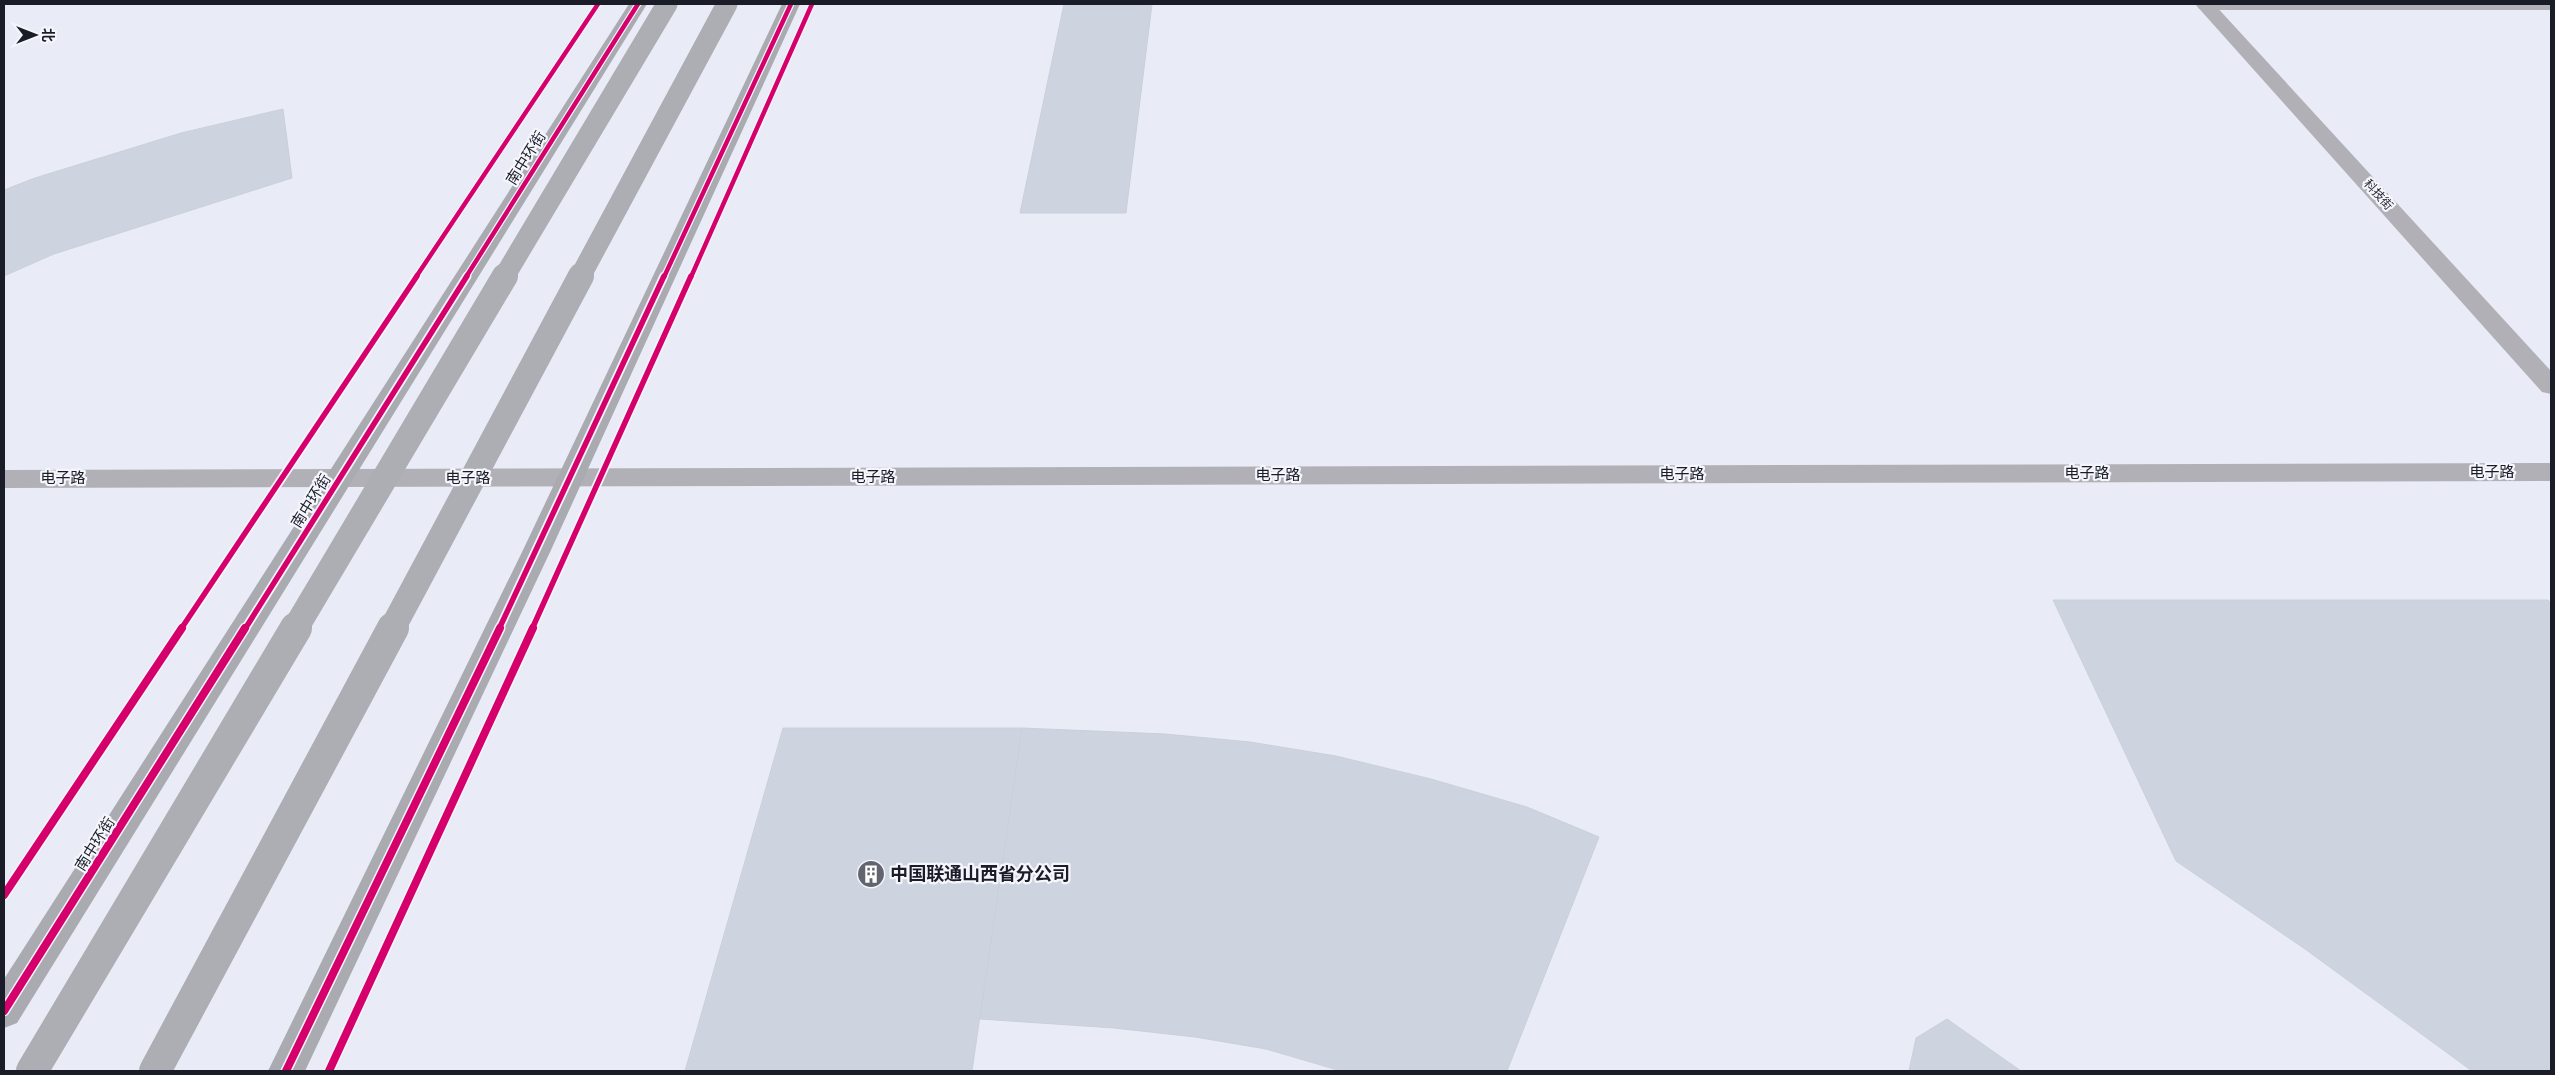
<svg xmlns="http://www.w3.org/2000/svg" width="2555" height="1075" viewBox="0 0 2555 1075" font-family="Signika,'Noto Sans SC',sans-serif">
	<rect width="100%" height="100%" fill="#e9ecf6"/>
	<g fill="#cdd4df" stroke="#cad0da">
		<polygon points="1064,4 1152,4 1126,213 1020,213"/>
		<polygon points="283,109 292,178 54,254 4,276 4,190 35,178 181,133"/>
		<polygon points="2053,600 2548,600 2551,604 2551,1071 2472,1071 2305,949 2176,861"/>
		<polygon points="783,728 1022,728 972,1071 685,1071"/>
		<polygon points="1022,728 1165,734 1250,742 1336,756 1431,779 1527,807 1599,837 1507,1071 1341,1071 1266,1049 1195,1037 1114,1028 980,1019"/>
		<polygon points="1947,1019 2021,1071 1909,1071 1916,1038"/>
	</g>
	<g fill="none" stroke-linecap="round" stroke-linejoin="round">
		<polygon fill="#b2b0b7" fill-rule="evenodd" points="2197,4 2551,4 2551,10 2205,10 2199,9"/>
		<g fill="#b2b0b7" fill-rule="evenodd">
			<polygon points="2195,4 2214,4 2551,371 2551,394 2542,392"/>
			<polygon points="2551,463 2551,481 4,488 4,470"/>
		</g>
		<g fill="#aaabb1" fill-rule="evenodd">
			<polygon points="629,4 647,4 17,1023 4,1028 4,979"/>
			<polygon points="782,4 800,4 551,550 305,1071 268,1071 523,550"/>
		</g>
		<g stroke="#acaeb4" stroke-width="21">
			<polyline points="504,277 667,4"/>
			<polyline points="580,277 727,4"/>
		</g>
		<g stroke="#acaeb4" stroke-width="26">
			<polyline points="295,629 505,276"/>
			<polyline points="392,629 581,276"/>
		</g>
		<g stroke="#acaeb4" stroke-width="32">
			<polyline points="32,1071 296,628"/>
			<polyline points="155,1071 393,628"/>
		</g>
		<g stroke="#f4f6fc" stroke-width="7">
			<g id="cycleway-far2">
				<polyline points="416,277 598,4"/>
				<polyline points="466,277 638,4"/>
				<polyline points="664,277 791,4"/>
				<polyline points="691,277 812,4"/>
			</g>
		</g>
		<g stroke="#f4f6fc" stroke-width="9">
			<g id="cycleway-far1">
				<polyline points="181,629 417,276"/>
				<polyline points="245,629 467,276"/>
				<polyline points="499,629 664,276"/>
				<polyline points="532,629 691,276"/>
			</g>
		</g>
		<g stroke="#f4f6fc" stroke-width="11">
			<g id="cycleway">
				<polyline points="4,895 182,628"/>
				<polyline points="4,1011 245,628"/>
				<polyline points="286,1071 500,628"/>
				<polyline points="329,1071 533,628"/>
			</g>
		</g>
		<use href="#cycleway-far2" stroke="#d6006c" stroke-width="4.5"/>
		<use href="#cycleway-far1" stroke="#d6006c" stroke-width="5.5"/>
		<use href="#cycleway" stroke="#d6006c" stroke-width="8"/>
	</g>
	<defs>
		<g id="building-disc" transform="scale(1.4375)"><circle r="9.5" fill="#62656f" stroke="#f4f6fc"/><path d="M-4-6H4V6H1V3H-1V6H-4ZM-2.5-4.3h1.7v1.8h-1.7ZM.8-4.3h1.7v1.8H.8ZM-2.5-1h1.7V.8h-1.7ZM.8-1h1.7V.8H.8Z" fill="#fff"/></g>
	</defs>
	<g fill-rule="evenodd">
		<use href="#building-disc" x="871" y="874"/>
	</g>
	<g text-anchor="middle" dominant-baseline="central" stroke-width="4.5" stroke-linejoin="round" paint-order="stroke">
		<g font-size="12" fill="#1a1c27" stroke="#f4f6fc">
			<text transform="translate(2378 195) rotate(48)">科技街</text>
		</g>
		<g font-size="15" fill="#1a1c27" stroke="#f4f6fc">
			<text transform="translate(526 158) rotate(-58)">南中环街</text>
			<text x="2492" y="472">电子路</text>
			<text x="2087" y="473">电子路</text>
			<text x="1682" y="474">电子路</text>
			<text x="1278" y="475">电子路</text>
			<text x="873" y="477">电子路</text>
			<text x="63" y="478">电子路</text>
			<text x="468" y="478">电子路</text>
			<text transform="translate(311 501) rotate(-58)">南中环街</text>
			<text transform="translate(95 844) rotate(-58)">南中环街</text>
		</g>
		<g font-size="18" font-weight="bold" fill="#1a1c27" stroke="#f4f6fc" text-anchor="start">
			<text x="890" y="874">中国联通山西省分公司</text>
		</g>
	</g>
	<rect width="2555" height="1075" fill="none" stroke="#1a1c27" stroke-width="10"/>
	<g transform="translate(35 35) rotate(90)" stroke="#f4f6fc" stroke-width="4" paint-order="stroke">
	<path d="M0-4L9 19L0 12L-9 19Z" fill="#1a1c27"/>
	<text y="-8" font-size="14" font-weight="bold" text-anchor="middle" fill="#1a1c27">北</text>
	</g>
</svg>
